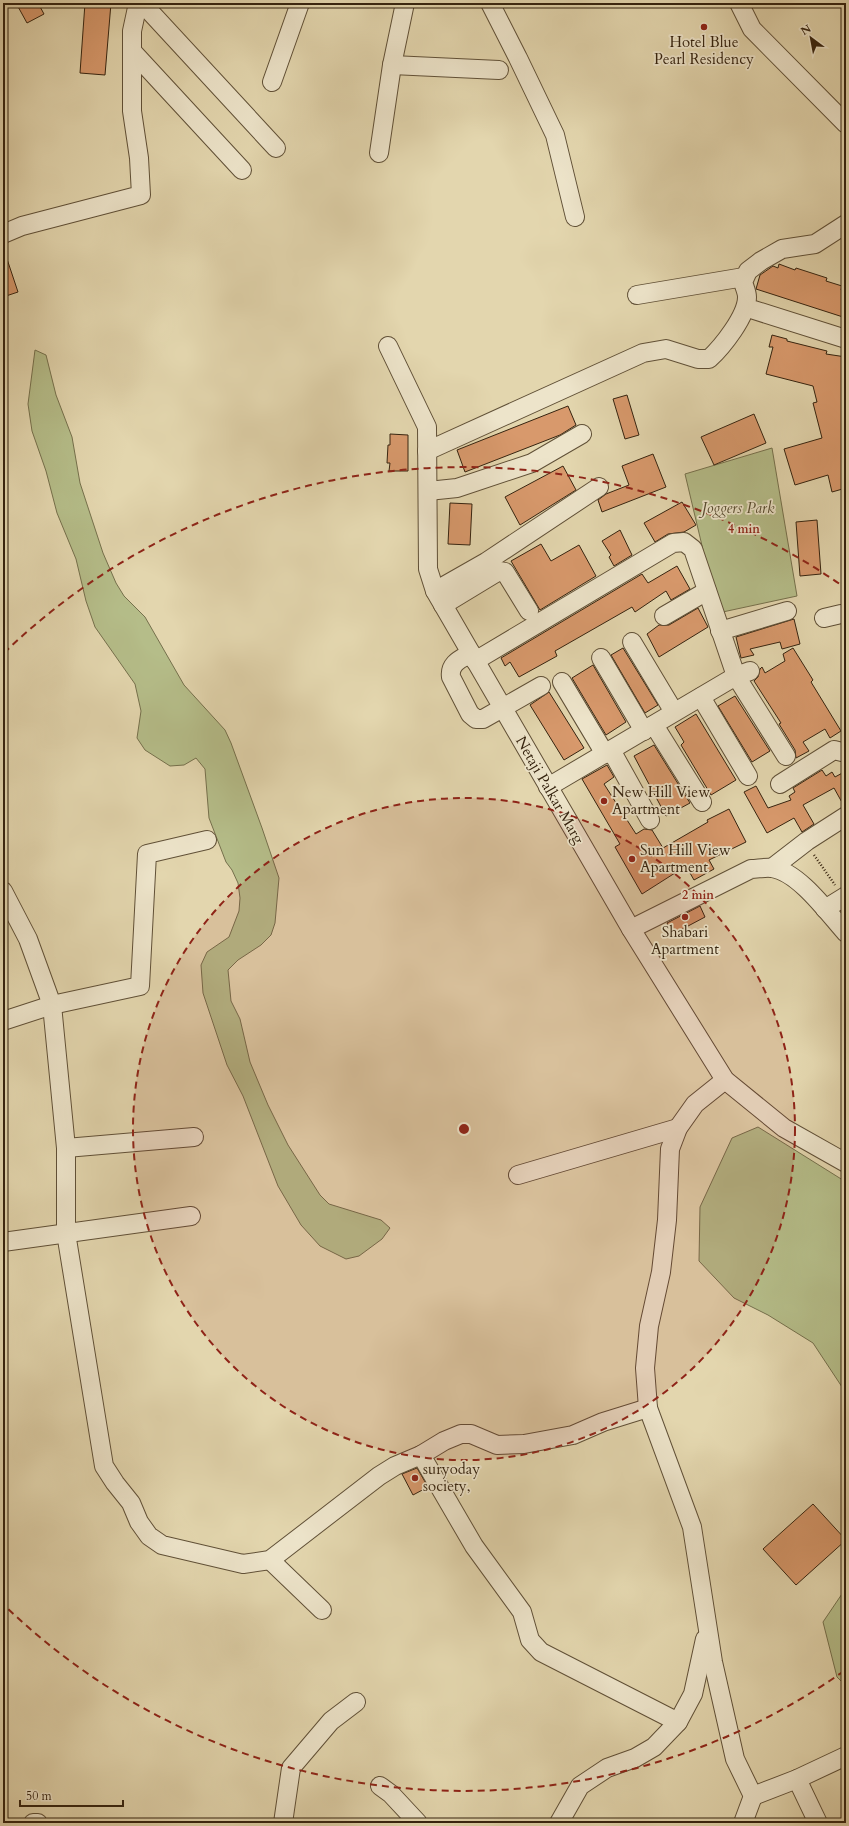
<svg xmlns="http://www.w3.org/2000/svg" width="849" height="1826" viewBox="0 0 849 1826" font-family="Cardo,serif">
	<rect width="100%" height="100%" fill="#e3d6ae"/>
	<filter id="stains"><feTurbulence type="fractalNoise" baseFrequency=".005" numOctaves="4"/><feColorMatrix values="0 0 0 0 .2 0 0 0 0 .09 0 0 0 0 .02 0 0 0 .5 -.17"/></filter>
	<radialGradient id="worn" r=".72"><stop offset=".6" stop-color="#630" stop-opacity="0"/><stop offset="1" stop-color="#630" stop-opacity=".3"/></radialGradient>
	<g fill="#b5bd89" stroke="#75704c">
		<polygon points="35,350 46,355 56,395 72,437 80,483 103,553 116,583 124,596 145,617 184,685 225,730 231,743 262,828 279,878 275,923 271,935 261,945 238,960 228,970 231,1001 240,1019 250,1062 268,1105 288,1145 320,1195 329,1204 381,1220 390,1228 382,1239 359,1256 346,1259 320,1246 301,1225 278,1186 243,1096 227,1065 203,993 201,965 207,952 229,937 239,911 240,898 238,883 232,870 226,862 209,818 205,769 196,758 184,765 170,766 145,750 137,738 141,711 135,684 95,627 86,601 76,559 57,513 46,471 32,431 28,404"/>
		<polygon points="772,448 797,596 718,613 685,474"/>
		<polygon points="758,1127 846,1182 846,1393 813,1343 768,1315 734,1298 699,1261 700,1207 732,1138"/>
		<polygon points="846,1588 846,1686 837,1677 823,1622"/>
	</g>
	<g fill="#d8996c" stroke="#35230f">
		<polygon points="16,3 38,3 44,14 27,23"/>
		<polygon points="85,3 111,3 105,75 80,73"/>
		<polygon points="3,253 5,253 18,292 3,297"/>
		<polygon points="779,264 795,270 796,268 827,278 826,281 842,286 841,290 846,292 846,309 843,317 756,289 760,275 773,266 778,268"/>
		<polygon points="772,335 787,339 787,341 827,351 826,354 846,357 846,488 832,492 828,475 795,485 784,449 822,438 813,403 817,402 813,386 766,374 773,347 769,347"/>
		<polygon points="627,395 639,435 625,439 613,399"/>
		<polygon points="568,406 576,425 560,435 465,472 457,450"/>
		<polygon points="754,414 766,443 714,465 701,437"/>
		<polygon points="390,434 408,435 408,471 389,471 390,463 387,463 388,445 390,445"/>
		<polygon points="653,454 666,487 602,512 598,500 606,494 629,485 622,466"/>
		<polygon points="563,466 576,490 520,525 505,497"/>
		<polygon points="682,502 696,525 684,532 668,534 655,542 644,523"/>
		<polygon points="450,503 472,504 470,545 448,544"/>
		<polygon points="817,520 821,574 800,576 796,522"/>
		<polygon points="620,530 632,555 614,566 609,557 611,555 602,541"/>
		<polygon points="541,544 551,561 579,545 596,576 540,610 511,561"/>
		<polygon points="677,566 690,589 671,600 666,591 635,612 632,607 555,651 557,656 519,677 510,662 505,666 501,658 642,574 648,583"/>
		<polygon points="698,608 708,627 659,657 647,634 659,625 669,625"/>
		<polygon points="794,619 800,644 782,649 780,642 750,649 754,655 741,658 736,637"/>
		<polygon points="623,648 658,705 645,713 611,655"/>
		<polygon points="793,648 813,680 811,682 841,731 830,738 825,729 803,742 809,751 796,758 795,750 779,724 781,723 754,681 758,677 760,669 762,667 765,673 785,661 783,654"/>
		<polygon points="593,665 626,722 606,735 572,678"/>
		<polygon points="549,692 584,748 564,760 530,705"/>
		<polygon points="735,696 770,751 752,762 718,706"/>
		<polygon points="696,714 736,780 711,795 681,745 684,742 675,727"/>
		<polygon points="654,745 690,803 666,816 634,756"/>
		<polygon points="607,765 614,777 604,784 636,834 644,829 652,830 663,848 708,822 707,820 729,809 746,842 709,860 714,869 694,880 686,866 642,894 615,847 620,844 582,779"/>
		<polygon points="822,770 826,776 832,772 835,777 846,771 846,806 844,806 834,788 803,805 814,824 802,832 794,818 767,833 744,792 756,786 768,808 791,800 789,796 795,792 793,788"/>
		<polygon points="700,906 705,917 673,934 667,923"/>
		<polygon points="417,1468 428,1487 413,1495 402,1474"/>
		<polygon points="813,1504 846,1540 796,1585 763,1549"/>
	</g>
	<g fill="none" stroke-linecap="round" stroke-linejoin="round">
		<g stroke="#605037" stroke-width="20">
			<g id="minor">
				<polyline points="142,3 276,148"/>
				<polyline points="490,3 518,58 555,135 575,217"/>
				<polyline points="739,3 752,29 846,124"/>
				<polyline points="132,51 242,170"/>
				<polyline points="392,65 499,70"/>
				<polyline points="272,82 300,3"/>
				<polyline points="379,153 392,65 405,3"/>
				<polyline points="3,234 22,226 141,195 139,158 132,111 132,31 138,3"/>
				<polyline points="637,295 744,277"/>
				<polyline points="754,310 846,339"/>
				<polyline points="388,346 427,427 428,569 435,591 631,929 725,1080 784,1128 846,1163"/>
				<path d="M427,451L643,353L666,349L698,359H709C722,347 747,316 747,297C747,292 744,286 743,282L748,271L761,261L782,249L815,244L846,224"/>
				<polyline points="428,491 457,488 532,463 582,434"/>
				<polyline points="435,591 486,562 599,487"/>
				<polyline points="443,605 499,571 505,572 529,611"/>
				<polyline points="664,616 707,591"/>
				<polyline points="824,618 841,614 846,615"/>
				<polyline points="720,631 787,611"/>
				<polyline points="632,642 674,712"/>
				<path d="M471,653C461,659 449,663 451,677L470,714L476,719H483L541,686"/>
				<polyline points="601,658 644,731"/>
				<polyline points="475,661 673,543 684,542 693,549 736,676 548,787"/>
				<polyline points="750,671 736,676 786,756"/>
				<polyline points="562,682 605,754"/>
				<polyline points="701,697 748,776"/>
				<polyline points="654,725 702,802"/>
				<polyline points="611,750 650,820"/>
				<polyline points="780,784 834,750 846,753"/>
				<polyline points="772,868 807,841 846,816"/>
				<polyline points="3,891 28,939 52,1005 66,1148 66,1233 104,1466 115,1483 131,1503 139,1522 149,1536 162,1545 243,1564 270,1560 379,1476 395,1466 421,1455 444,1441 461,1434 471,1434 497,1445 524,1444 573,1435 603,1422 648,1408"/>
				<polyline points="825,909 846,896"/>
				<path d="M631,929L751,869C757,869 766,867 772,868C799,872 828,913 846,933"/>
				<polyline points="3,1021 52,1005 140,986 147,854 207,840"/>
				<polyline points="725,1080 695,1104 678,1128 670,1149 667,1220 661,1272 649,1326 645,1368 648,1408 692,1527 713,1662 735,1759 753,1796 797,1779 846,1756"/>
				<polyline points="66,1148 194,1137"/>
				<polyline points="518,1175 678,1128"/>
				<polyline points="3,1242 191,1216"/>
				<polyline points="421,1455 474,1546 522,1612 530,1640 541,1652 678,1722"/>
				<polyline points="270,1560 322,1610"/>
				<polyline points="797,1779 818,1823"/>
				<polyline points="380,1786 391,1794 418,1823"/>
				<polyline points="33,1823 38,1823"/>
				<polyline points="283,1823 291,1768 331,1721 356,1702"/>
				<polyline points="559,1823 580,1786 607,1768 635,1758 654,1747 678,1722 693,1694 705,1639"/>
				<polyline points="743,1823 753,1796"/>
			</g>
		</g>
		<polyline stroke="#35230f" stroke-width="2.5" stroke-dasharray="1 2" stroke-linecap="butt" points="814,855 835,885"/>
		<use href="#minor" stroke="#ede4ca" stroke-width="18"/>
	</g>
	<circle cx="464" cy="1129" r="331" fill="#8f2418" fill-opacity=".12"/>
	<g fill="none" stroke="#8f2418" stroke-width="2" stroke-dasharray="7 5">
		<circle cx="464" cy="1129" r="331"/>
		<path d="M844 1671A662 662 0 0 1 4 1605M4 653A662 662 0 0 1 844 587"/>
	</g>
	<g fill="#8f2418" stroke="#ede4ca" stroke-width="1.5">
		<circle cx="704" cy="27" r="4"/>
		<circle cx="604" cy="801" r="4"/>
		<circle cx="632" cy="859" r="4"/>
		<circle cx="685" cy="917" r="4"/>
		<circle cx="415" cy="1478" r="4"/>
	</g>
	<g text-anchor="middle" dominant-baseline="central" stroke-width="3.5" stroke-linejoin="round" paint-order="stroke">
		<g font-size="15" fill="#35230f" stroke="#ede4ca" text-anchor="start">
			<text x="704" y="42" text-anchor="middle">Hotel Blue<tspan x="704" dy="17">Pearl Residency</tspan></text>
			<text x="612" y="792">New Hill View<tspan x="612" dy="17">Apartment</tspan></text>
			<text x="640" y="850">Sun Hill View<tspan x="640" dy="17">Apartment</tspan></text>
			<text x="685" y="932" text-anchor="middle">Shabari<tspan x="685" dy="17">Apartment</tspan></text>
			<text x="423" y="1469">suryoday<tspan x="423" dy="17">society,</tspan></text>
		</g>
		<g font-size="15" font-style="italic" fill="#554a2e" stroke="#ede4ca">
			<text x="738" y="508">Joggers Park</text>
		</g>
		<g font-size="15" fill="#35230f" stroke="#ede4ca">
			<text transform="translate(550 790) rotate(60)">Netaji Palkar Marg</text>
		</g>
	</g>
	<circle cx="464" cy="1129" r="6" fill="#8f2418" stroke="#ede4ca" stroke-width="2"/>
	<g font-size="12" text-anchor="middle" font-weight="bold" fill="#8f2418" stroke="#ede4ca" stroke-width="3.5" stroke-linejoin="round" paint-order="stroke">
		<text x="744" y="533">4 min</text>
		<text x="698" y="899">2 min</text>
	</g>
	<rect width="849" height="1826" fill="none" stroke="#e3d6ae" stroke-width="16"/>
	<rect x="4" y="4" width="841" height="1818" fill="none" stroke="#35230f" stroke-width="2"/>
	<rect x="8" y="8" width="833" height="1810" fill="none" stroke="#35230f"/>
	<g transform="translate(811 38) rotate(328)" stroke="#ede4ca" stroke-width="3" paint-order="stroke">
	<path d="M0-3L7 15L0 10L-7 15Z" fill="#35230f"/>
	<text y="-6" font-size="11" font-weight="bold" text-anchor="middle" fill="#35230f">N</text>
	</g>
	<path d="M20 1800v6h103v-6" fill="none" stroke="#35230f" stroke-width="2"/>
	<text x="26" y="1800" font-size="12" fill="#35230f" stroke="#ede4ca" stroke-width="3" paint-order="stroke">50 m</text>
	<rect width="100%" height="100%" filter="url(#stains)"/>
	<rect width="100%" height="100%" fill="url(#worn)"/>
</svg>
